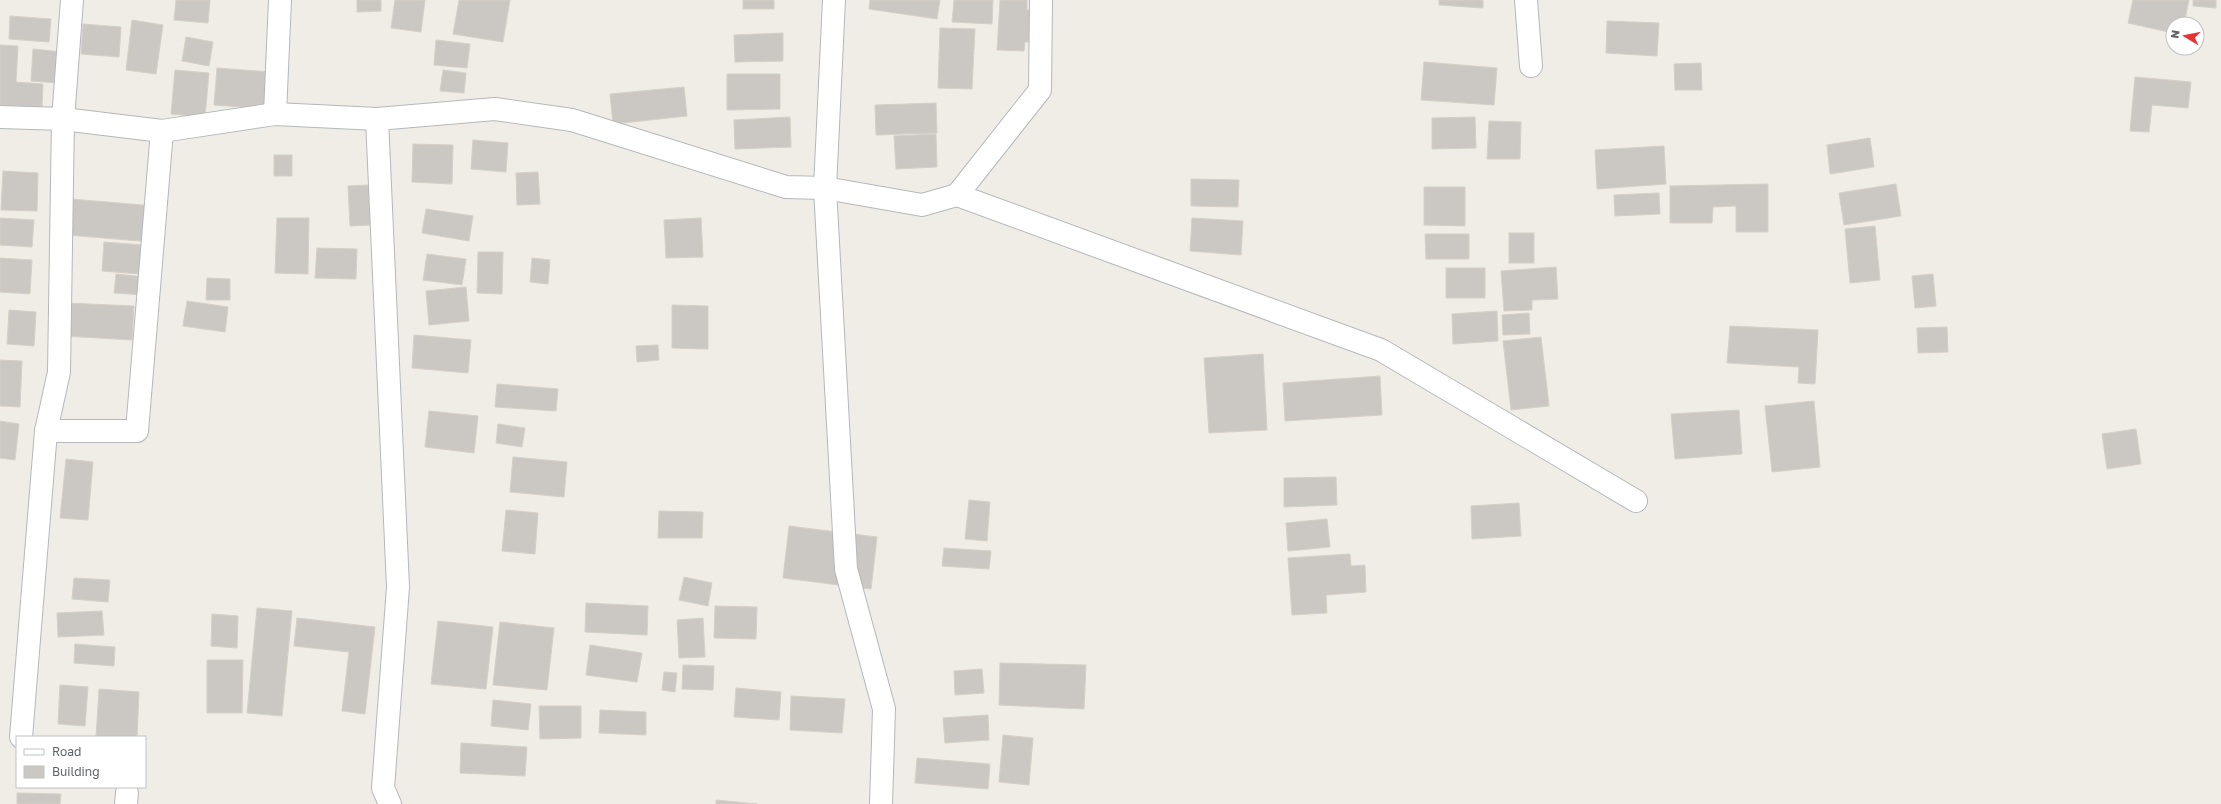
<svg xmlns="http://www.w3.org/2000/svg" width="2221" height="804" viewBox="0 0 2221 804" font-family="'Golos Text',sans-serif">
	<rect width="100%" height="100%" fill="#f0ede7"/>
	<g fill="#cbc8c3" stroke="#d6cfc5">
		<polygon points="176,0 210,0 208,23 174,20"/>
		<polygon points="357,0 381,0 381,11 357,12"/>
		<polygon points="395,0 425,0 421,32 391,28"/>
		<polygon points="459,0 510,0 503,42 453,34"/>
		<rect x="743" y="0" width="31" height="9"/>
		<polygon points="870,0 940,0 937,19 869,9"/>
		<polygon points="954,0 993,0 992,24 952,22"/>
		<polygon points="1000,0 1027,0 1027,10 1035,10 1034,42 1025,42 1024,51 997,50"/>
		<polygon points="1439,0 1483,0 1483,8 1439,5"/>
		<polygon points="2133,0 2189,0 2184,24 2173,24 2173,33 2128,23"/>
		<polygon points="2193,0 2216,0 2216,8 2193,6"/>
		<polygon points="10,16 51,19 49,42 9,39"/>
		<polygon points="132,20 163,25 156,74 126,70"/>
		<polygon points="1607,21 1659,23 1657,56 1606,53"/>
		<polygon points="83,24 121,27 119,57 81,54"/>
		<polygon points="940,28 975,29 972,89 938,88"/>
		<polygon points="783,33 783,61 735,62 734,35"/>
		<polygon points="186,37 213,42 209,66 182,61"/>
		<polygon points="436,40 470,44 467,68 434,65"/>
		<polygon points="0,45 18,46 16,82 43,84 42,107 0,105"/>
		<polygon points="33,49 62,52 58,83 31,81"/>
		<polygon points="1424,62 1497,68 1494,105 1421,100"/>
		<polygon points="1701,63 1702,90 1675,90 1674,64"/>
		<polygon points="217,68 271,72 268,109 214,105"/>
		<polygon points="175,70 209,73 205,117 171,114"/>
		<polygon points="443,70 466,73 464,93 440,91"/>
		<polygon points="727,74 780,74 780,109 727,110"/>
		<polygon points="2135,77 2191,82 2188,108 2152,105 2149,132 2130,131"/>
		<polygon points="684,87 687,116 613,124 610,94"/>
		<polygon points="936,103 937,133 876,135 875,105"/>
		<polygon points="790,117 791,147 735,149 734,120"/>
		<polygon points="1475,117 1476,148 1432,149 1432,118"/>
		<polygon points="1489,121 1521,122 1520,159 1487,159"/>
		<polygon points="936,134 937,167 896,169 894,136"/>
		<polygon points="1870,138 1874,167 1830,174 1827,145"/>
		<polygon points="473,140 508,143 506,172 471,169"/>
		<polygon points="413,144 453,145 452,184 412,182"/>
		<polygon points="1664,146 1666,184 1597,189 1595,150"/>
		<rect x="274" y="155" width="18" height="21"/>
		<polygon points="3,171 38,173 37,211 1,210"/>
		<polygon points="538,172 540,204 517,205 516,173"/>
		<polygon points="1191,179 1239,180 1238,207 1191,206"/>
		<polygon points="1768,184 1768,232 1736,232 1736,206 1713,207 1712,223 1670,223 1670,186"/>
		<polygon points="1896,184 1901,216 1844,225 1839,193"/>
		<polygon points="368,185 370,225 350,226 348,186"/>
		<polygon points="1424,187 1465,187 1465,226 1424,225"/>
		<polygon points="1659,193 1660,214 1615,216 1614,195"/>
		<polygon points="71,199 154,206 151,242 68,235"/>
		<polygon points="426,209 473,216 469,241 422,233"/>
		<polygon points="0,218 34,220 32,247 0,245"/>
		<polygon points="277,218 309,218 308,274 275,273"/>
		<polygon points="701,218 703,257 666,258 664,220"/>
		<polygon points="1192,218 1243,221 1241,255 1190,251"/>
		<polygon points="1875,226 1880,280 1850,283 1845,229"/>
		<rect x="1509" y="233" width="25" height="30"/>
		<polygon points="1425,234 1469,234 1469,259 1426,259"/>
		<polygon points="104,242 142,245 140,274 102,271"/>
		<polygon points="317,248 357,249 356,279 315,278"/>
		<polygon points="478,252 503,252 502,294 477,293"/>
		<polygon points="427,254 466,259 462,285 423,280"/>
		<polygon points="0,258 32,260 30,294 0,292"/>
		<polygon points="532,258 550,260 548,284 530,282"/>
		<polygon points="1556,267 1558,299 1532,300 1532,310 1504,311 1501,271"/>
		<rect x="1446" y="268" width="39" height="30"/>
		<polygon points="116,274 145,277 144,295 114,293"/>
		<polygon points="1933,274 1936,306 1915,308 1912,276"/>
		<polygon points="207,278 230,279 230,300 206,300"/>
		<polygon points="466,287 469,321 429,325 426,291"/>
		<polygon points="187,301 228,307 225,332 183,326"/>
		<polygon points="67,303 134,306 132,340 64,336"/>
		<polygon points="672,305 708,306 708,349 672,348"/>
		<polygon points="9,310 36,312 34,346 7,344"/>
		<polygon points="1497,311 1498,341 1453,344 1452,314"/>
		<polygon points="1529,313 1530,334 1503,335 1502,315"/>
		<polygon points="1730,326 1818,330 1815,384 1798,383 1799,367 1727,363"/>
		<polygon points="1947,327 1948,352 1918,353 1917,328"/>
		<polygon points="414,335 471,340 468,373 412,368"/>
		<polygon points="1541,337 1549,406 1511,410 1503,341"/>
		<polygon points="658,345 659,360 637,362 636,346"/>
		<polygon points="1263,354 1267,430 1209,433 1204,358"/>
		<polygon points="0,360 22,361 20,407 0,406"/>
		<polygon points="1380,376 1382,415 1285,421 1283,383"/>
		<polygon points="497,384 558,389 556,411 495,407"/>
		<polygon points="1814,401 1820,467 1772,472 1765,406"/>
		<polygon points="1739,410 1742,454 1675,459 1671,414"/>
		<polygon points="429,411 478,416 474,453 425,447"/>
		<polygon points="0,421 19,424 15,460 0,458"/>
		<polygon points="498,424 525,428 522,447 496,443"/>
		<polygon points="2136,429 2141,464 2107,469 2102,434"/>
		<polygon points="513,457 567,462 564,497 510,492"/>
		<polygon points="66,459 93,462 88,520 60,518"/>
		<polygon points="1336,477 1337,505 1284,507 1284,478"/>
		<polygon points="969,500 990,502 987,541 965,539"/>
		<polygon points="1519,503 1521,536 1472,539 1471,506"/>
		<polygon points="506,510 538,513 535,554 502,551"/>
		<polygon points="659,511 703,512 702,538 658,538"/>
		<polygon points="1327,519 1330,547 1288,551 1286,523"/>
		<polygon points="789,526 877,537 871,589 783,578"/>
		<polygon points="944,548 991,551 989,569 942,566"/>
		<polygon points="1350,554 1351,566 1365,565 1366,592 1326,595 1327,613 1292,615 1288,558"/>
		<polygon points="684,577 712,583 708,606 679,600"/>
		<polygon points="74,578 110,580 108,602 72,599"/>
		<polygon points="586,603 648,606 647,635 585,632"/>
		<polygon points="715,606 757,607 756,639 714,638"/>
		<polygon points="257,608 292,611 282,716 247,713"/>
		<polygon points="102,611 104,635 58,637 57,613"/>
		<polygon points="212,614 238,616 237,648 211,646"/>
		<polygon points="297,618 375,627 365,714 342,711 349,652 294,646"/>
		<polygon points="703,618 705,657 679,658 677,620"/>
		<polygon points="438,621 493,627 486,689 431,684"/>
		<polygon points="500,622 554,628 547,690 493,685"/>
		<polygon points="75,644 115,647 114,666 74,663"/>
		<polygon points="590,645 642,653 637,682 586,675"/>
		<polygon points="207,660 243,660 242,713 207,713"/>
		<polygon points="1000,663 1086,665 1084,709 999,705"/>
		<polygon points="683,665 714,666 713,690 682,689"/>
		<polygon points="982,669 984,693 955,695 954,671"/>
		<polygon points="664,672 677,673 675,692 662,690"/>
		<polygon points="60,685 88,687 85,726 58,724"/>
		<polygon points="736,688 781,692 779,720 734,717"/>
		<polygon points="99,689 139,692 137,737 96,737"/>
		<polygon points="791,696 845,699 842,733 790,730"/>
		<polygon points="493,700 531,704 528,730 491,726"/>
		<polygon points="539,706 581,706 581,738 540,739"/>
		<polygon points="600,710 646,712 646,735 599,733"/>
		<polygon points="988,715 989,740 945,743 943,718"/>
		<polygon points="1003,735 1033,738 1029,785 999,782"/>
		<polygon points="461,743 527,747 525,776 460,773"/>
		<polygon points="917,758 990,764 988,789 915,783"/>
		<polygon points="17,793 61,794 60,804 17,804"/>
		<polygon points="716,800 757,804 716,804"/>
	</g>
	<g fill="none" stroke-linecap="round" stroke-linejoin="round">
		<g stroke="#b4b8bb" stroke-width="24">
			<g id="street">
				<polyline points="834,0 825,188 846,569 884,709 881,804"/>
				<polyline points="1526,0 1531,66"/>
				<polyline points="275,114 280,0"/>
				<polyline points="0,117 63,119 162,131 275,114 377,119 495,109 572,120 786,187 825,188 922,205 957,195 1381,350 1636,501"/>
				<polyline points="377,119 398,587 383,788 390,804"/>
				<polyline points="957,195 1040,90 1041,0"/>
				<polyline points="46,431 137,431 162,131"/>
				<polyline points="21,737 46,431 59,372 63,119 72,0"/>
				<polyline points="126,804 127,793"/>
			</g>
		</g>
		<use href="#street" stroke="#fff" stroke-width="22"/>
	</g>
	<rect x="16" y="736" width="130" height="52" fill="#ffffff" stroke="#bfc1c2"/>
	<rect x="24" y="749" width="20" height="6" fill="#ffffff" stroke="#bfc1c2"/>
	<text x="52" y="756" font-size="12" fill="#5e6367">Road</text>
	<rect x="24" y="766" width="20" height="12" fill="#cbc8c3" stroke="#bfc1c2"/>
	<text x="52" y="776" font-size="12" fill="#5e6367">Building</text>
	<g transform="translate(2185 36) rotate(280)"><circle r="19" fill="#ffffff" stroke="#bfc1c2"/>
	<path d="M0-3L7 15L0 10L-7 15Z" fill="#ec3135"/>
	<text y="-6" font-size="11" font-weight="bold" text-anchor="middle" fill="#5e6367">N</text>
	</g>
</svg>
